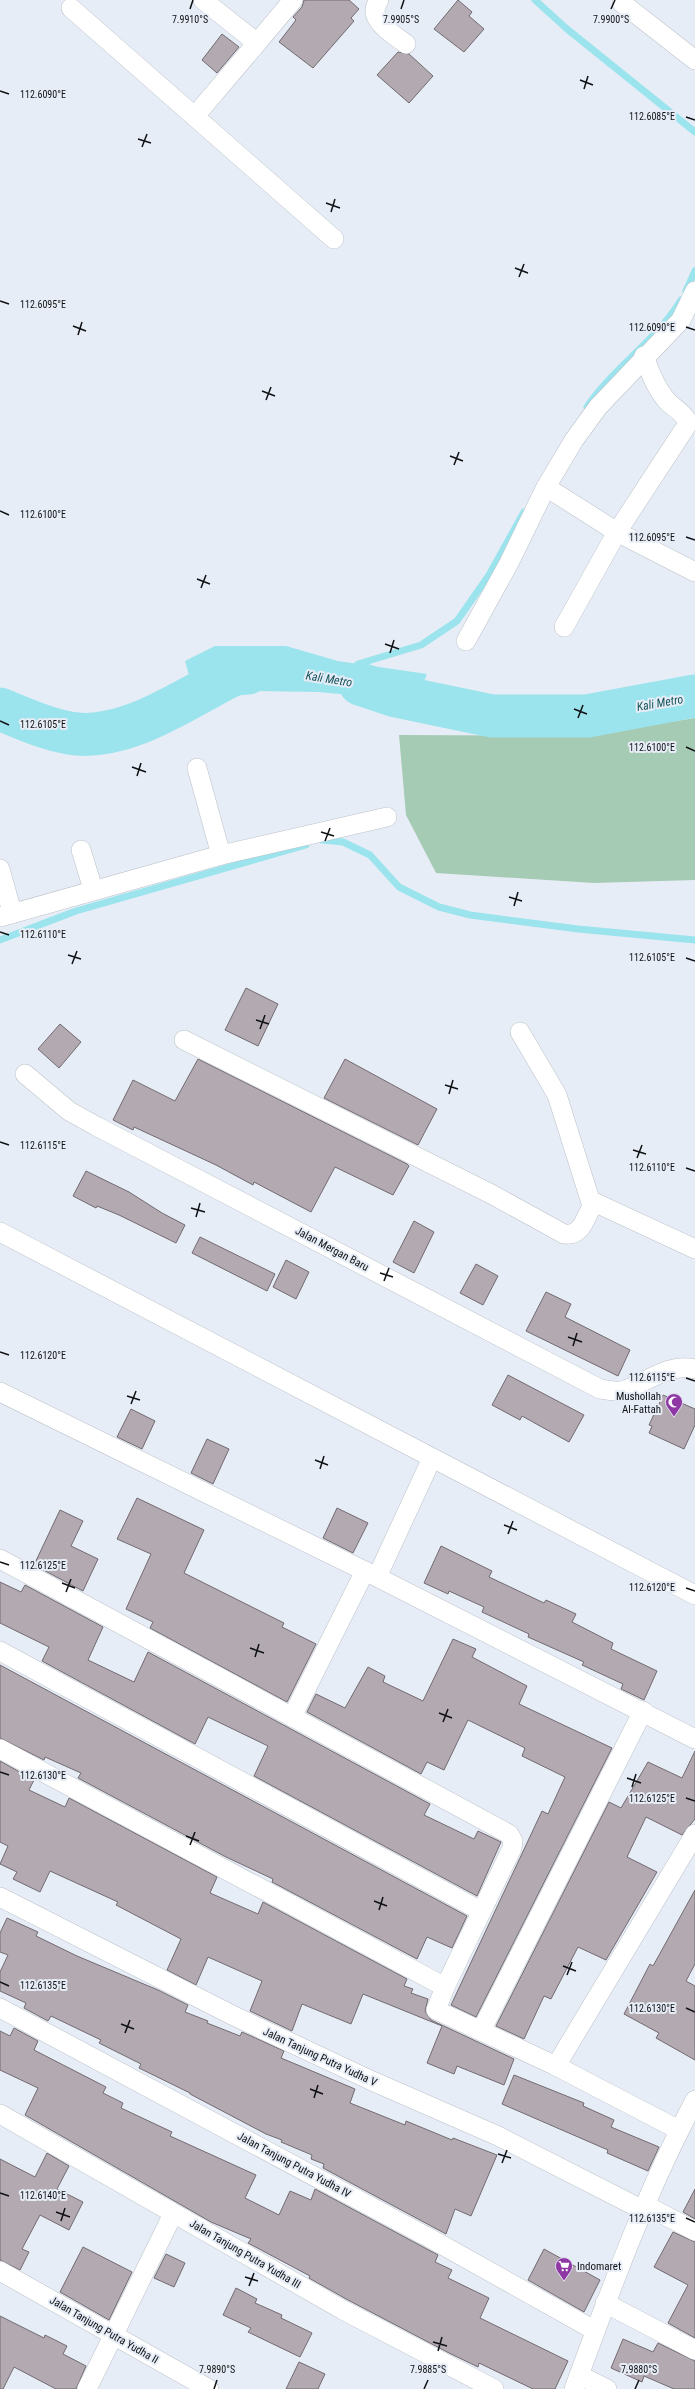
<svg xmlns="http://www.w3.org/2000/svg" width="695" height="2389" viewBox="0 0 695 2389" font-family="'Roboto Condensed',sans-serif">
	<rect width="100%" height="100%" fill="#e7edf6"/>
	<polygon fill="#a6cbb4" points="695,718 695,880 594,883 436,873 406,815 399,735 577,736"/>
	<polygon fill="#9ce4ed" points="215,646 286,646 338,661 427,674 414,707 362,696 318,692 252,691 199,711 185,661"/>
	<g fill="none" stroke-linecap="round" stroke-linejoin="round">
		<g stroke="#9ce4ed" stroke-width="7">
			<polyline points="535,0 567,29 695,132"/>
			<polyline points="686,291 695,271"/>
			<path d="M587,407C613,368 656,341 681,300"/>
			<polyline points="357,673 358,664 421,645 457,621 489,575 524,512"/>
			<polyline points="322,840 343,842 370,855 399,887 439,907 470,915 578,929 695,940"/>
			<polyline points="0,940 76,911 306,845"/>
		</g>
		<g stroke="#9ce4ed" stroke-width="43">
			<polyline points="360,684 396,696 492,716 587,716 695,696"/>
			<path d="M0,709C22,718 45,729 69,733C125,743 186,698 234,674L248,673"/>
		</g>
	</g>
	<g fill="#b3aab1" stroke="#726a71">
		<polygon points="304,0 349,0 359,9 351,18 354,21 313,68 279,42 296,20 293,17 302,7"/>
		<polygon points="458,0 472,12 469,16 484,29 464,52 434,29"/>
		<polygon points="222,34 239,47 217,73 202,60"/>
		<polygon points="398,52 409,54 433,76 409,103 377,75"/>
		<polygon points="246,988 278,1004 258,1046 225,1030"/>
		<polygon points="60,1024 81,1042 59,1068 38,1049"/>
		<polygon points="198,1059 407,1164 409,1166 393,1195 335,1167 311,1212 254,1182 253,1185 216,1165 134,1127 133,1130 113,1120 133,1080 175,1101"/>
		<polygon points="345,1059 437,1109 418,1145 324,1098"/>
		<polygon points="86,1171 129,1192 162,1213 185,1225 176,1243 119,1215 97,1206 96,1208 73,1196"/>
		<polygon points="414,1221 434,1232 414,1273 393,1262"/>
		<polygon points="200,1237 275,1274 267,1291 192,1253"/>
		<polygon points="286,1260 309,1272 296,1299 273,1287"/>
		<polygon points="476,1264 498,1276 483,1305 460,1293"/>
		<polygon points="546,1292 571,1304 565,1317 630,1350 618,1376 526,1331"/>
		<polygon points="508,1375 584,1415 569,1442 522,1416 520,1420 492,1405"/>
		<polygon points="663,1395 695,1409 695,1425 684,1449 649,1433 652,1426 649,1425"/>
		<polygon points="131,1409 155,1421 142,1449 117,1437"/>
		<polygon points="207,1439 229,1449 213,1484 191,1473"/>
		<polygon points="137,1498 204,1530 184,1573 284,1623 282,1627 316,1644 287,1702 150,1628 153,1622 126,1609 151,1554 117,1539"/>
		<polygon points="337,1508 368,1523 353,1553 323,1538"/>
		<polygon points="60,1510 83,1521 71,1546 98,1559 83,1591 34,1565"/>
		<polygon points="441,1546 492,1571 489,1577 544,1603 546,1600 576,1614 572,1622 613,1643 611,1649 657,1671 644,1700 621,1689 623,1684 582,1665 584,1662 528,1637 529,1634 482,1612 484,1607 449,1591 448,1594 424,1583"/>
		<polygon points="0,1582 21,1592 25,1585 103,1627 88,1660 134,1682 148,1652 430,1804 424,1815 474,1839 478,1831 501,1842 477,1896 254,1776 268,1746 208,1717 195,1744 42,1661 49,1647 0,1623"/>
		<polygon points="453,1639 476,1649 472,1657 527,1686 519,1704 612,1748 476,2017 451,2005 542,1811 548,1814 565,1777 522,1756 525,1748 468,1720 444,1770 427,1762 421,1774 307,1712 316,1694 345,1708 368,1667 385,1676 383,1682 423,1701"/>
		<polygon points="0,1665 467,1916 452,1948 427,1937 417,1959 272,1882 273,1879 226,1857 78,1778 81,1773 45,1757 44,1760 0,1738"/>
		<polygon points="695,1751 695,1819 682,1835 646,1817 627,1857 657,1872 606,1960 578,1947 551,1999 544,1996 524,2039 496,2026 609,1802 621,1808 648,1762 682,1778"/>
		<polygon points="0,1761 34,1780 29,1790 65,1807 69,1798 217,1877 210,1893 258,1914 263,1902 407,1979 404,1986 413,1989 411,1993 428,1999 425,2011 431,2020 514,2059 504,2085 457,2066 454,2074 427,2063 442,2026 363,1994 351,2024 302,2004 292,2031 250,2011 262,1981 208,1957 196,1985 167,1970 181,1939 116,1905 118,1902 50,1871 40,1892 13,1879 17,1872 0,1864 8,1846 0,1842"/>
		<polygon points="695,1890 695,1964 686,1981 695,1986 695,2060 656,2038 659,2033 624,2014 650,1964 653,1966"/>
		<polygon points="7,1918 38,1932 36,1936 77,1956 158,1990 188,2005 185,2012 208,2021 207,2023 240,2036 242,2032 284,2051 281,2058 355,2089 350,2103 405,2125 406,2121 452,2140 453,2138 497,2155 471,2216 455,2209 446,2234 323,2168 324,2164 311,2159 312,2155 281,2142 282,2140 266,2134 190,2094 190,2093 139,2068 141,2064 99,2043 101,2040 51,2016 48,2021 24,2008 26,2003 0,1991 0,1972 8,1955 0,1952 0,1933"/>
		<polygon points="14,2028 38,2041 34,2050 106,2087 103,2093 123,2103 121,2108 172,2132 170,2136 256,2175 245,2198 279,2215 290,2191 311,2200 315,2189 438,2255 435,2262 452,2270 448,2278 489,2298 480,2318 568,2361 555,2389 533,2389 479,2363 478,2367 449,2353 348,2300 309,2278 310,2276 248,2243 251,2239 211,2222 25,2115 38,2088 0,2070 0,2031 10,2036"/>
		<polygon points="514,2075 584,2103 583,2106 614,2120 611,2127 659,2147 648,2171 607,2153 608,2150 502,2104"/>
		<polygon points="47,2153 69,2166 57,2189 83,2202 69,2230 40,2215 22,2249 29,2252 20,2270 0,2260 0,2159 35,2177"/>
		<polygon points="695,2189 695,2219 683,2212"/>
		<polygon points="673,2232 695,2242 695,2338 668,2323 688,2285 654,2267"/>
		<polygon points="83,2247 132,2272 109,2320 60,2292"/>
		<polygon points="544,2249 600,2280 584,2312 528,2280"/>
		<polygon points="166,2254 185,2263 174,2287 154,2278"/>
		<polygon points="236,2288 257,2299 255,2303 282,2315 281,2318 312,2333 300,2357 248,2332 251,2328 223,2315"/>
		<polygon points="0,2316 44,2338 45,2335 67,2346 63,2354 86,2366 76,2389 56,2389 14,2367 3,2389 0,2389"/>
		<polygon points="623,2339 653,2352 658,2343 695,2361 695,2389 674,2389 644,2376 642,2382 611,2368"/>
		<polygon points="299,2362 325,2374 318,2389 286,2389"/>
	</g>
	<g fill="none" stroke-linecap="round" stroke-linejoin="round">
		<g stroke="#bcc2ca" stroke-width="20">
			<g id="minor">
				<polyline points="203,0 257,43 293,0"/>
				<path d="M379,0C365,19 392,33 406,44"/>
				<polyline points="622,3 695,60"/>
				<polyline points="71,8 334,239"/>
				<polyline points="195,116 257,43"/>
				<polyline points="546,487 617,532 695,572"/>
				<path d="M564,627L617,532L687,425L688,422C683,412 675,409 668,402C656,389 650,372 644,356"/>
				<polyline points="466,641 509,563 546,487 574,440 598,407 681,320 695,291"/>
				<polyline points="197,768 221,855"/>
				<polyline points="81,850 93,889"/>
				<polyline points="0,869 12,912"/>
				<polyline points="0,917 221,855 387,817"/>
				<polyline points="520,1032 557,1095 592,1206"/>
				<path d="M184,1040L493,1195L564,1234C581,1237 585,1219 592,1206L596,1203L695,1249"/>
				<path d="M25,1074L69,1111L96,1126L600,1389C608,1390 617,1393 625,1390C650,1381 667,1363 695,1369"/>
				<polyline points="0,1232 695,1595"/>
				<polyline points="0,1392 377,1577 695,1739"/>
				<polyline points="0,1559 509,1834 513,1841 512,1848 445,1987 436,2010 556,2066 679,2130"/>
				<polyline points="377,1577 432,1458"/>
				<polyline points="0,1651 481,1911"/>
				<polyline points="292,1717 365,1571"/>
				<polyline points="0,1749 445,1987"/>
				<polyline points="0,1897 234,2016 370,2080 498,2136 643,2210"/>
				<polyline points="0,2008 435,2241 594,2330"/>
				<polyline points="481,2031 643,1711"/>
				<polyline points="556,2066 695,1834"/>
				<polyline points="0,2114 343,2310 494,2389"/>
				<polyline points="645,2205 695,2231"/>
				<polyline points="0,2271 209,2389"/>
				<polyline points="605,2303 695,2350"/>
				<polyline points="579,2375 607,2389"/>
				<polyline points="87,2389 173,2214"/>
				<path d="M574,2389C610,2291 646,2192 695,2100"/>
			</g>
		</g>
		<use href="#minor" stroke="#fff" stroke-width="19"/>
	</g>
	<path fill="none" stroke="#0f1114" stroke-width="1.5" d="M190,9L193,0M401,9L404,0M611,9L615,0M580,80L593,85M584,89L588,76M0,91L9,94M686,117L695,120M138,139L151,143M142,147L147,134M326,203L340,208M331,212L335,199M515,268L528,273M519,277L524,264M0,301L9,304M73,326L86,331M686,327L695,330M78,335L82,322M262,391L275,396M266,400L271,387M450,456L463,461M454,465L459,452M0,511L9,515M686,537L695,540M197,579L210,584M201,588L206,575M385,644L399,649M390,653L394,640M574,709L587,714M578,718L583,705M0,721L9,725M686,747L695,751M132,767L146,772M137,776L141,763M321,832L334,836M325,841L330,828M509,897L522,901M514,906L518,892M0,932L9,935M68,955L81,959M686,958L695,961M72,964L77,951M256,1020L269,1024M260,1029L265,1015M445,1085L458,1089M449,1094L453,1080M0,1142L9,1145M633,1150L646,1154M637,1158L642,1145M686,1168L695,1171M191,1208L205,1212M196,1217L200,1203M380,1273L393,1277M384,1281L389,1268M568,1337L582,1342M573,1346L577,1333M0,1352L9,1355M686,1378L695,1381M127,1396L140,1400M131,1404L136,1391M315,1460L328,1465M320,1469L324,1456M504,1525L517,1530M508,1534L513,1521M0,1562L9,1565M62,1583L75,1588M686,1588L695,1591M66,1592L71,1579M250,1648L264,1653M255,1657L259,1644M439,1713L452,1718M443,1722L448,1709M0,1772L9,1775M627,1778L641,1783M632,1787L636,1774M686,1798L695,1801M186,1836L199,1841M190,1845L195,1832M374,1901L387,1906M379,1910L383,1897M563,1966L576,1971M567,1975L572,1962M0,1982L9,1986M686,2008L695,2012M121,2024L134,2029M125,2033L130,2020M310,2089L323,2094M314,2098L318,2085M498,2154L511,2158M502,2163L507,2150M0,2193L9,2196M56,2212L70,2217M686,2218L695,2222M61,2221L65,2208M245,2277L258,2281M249,2286L254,2273M433,2342L447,2346M438,2351L442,2337M214,2389L217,2380M424,2389L428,2380M635,2389L639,2380"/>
	<defs>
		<g id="mosque-pin" transform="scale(0.9)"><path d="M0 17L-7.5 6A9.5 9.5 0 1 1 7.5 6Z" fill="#8f37a4" stroke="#e7edf6"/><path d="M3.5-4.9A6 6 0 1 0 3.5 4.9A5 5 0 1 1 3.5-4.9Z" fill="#fff"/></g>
		<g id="supermarket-pin" transform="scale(0.9)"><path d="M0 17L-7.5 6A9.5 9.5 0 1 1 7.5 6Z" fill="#8f37a4" stroke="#e7edf6"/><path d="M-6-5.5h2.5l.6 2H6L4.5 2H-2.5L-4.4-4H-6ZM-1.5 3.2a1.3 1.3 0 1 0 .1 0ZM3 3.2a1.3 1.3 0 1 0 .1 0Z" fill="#fff"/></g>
	</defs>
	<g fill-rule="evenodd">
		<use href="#mosque-pin" x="674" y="1402"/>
		<use href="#supermarket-pin" x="564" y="2266"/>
	</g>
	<g text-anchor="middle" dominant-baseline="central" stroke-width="4" stroke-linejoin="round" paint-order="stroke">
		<g font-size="11" fill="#0f1114" stroke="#e7edf6">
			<text transform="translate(332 1249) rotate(28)">Jalan Mergan Baru</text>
			<text transform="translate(320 2057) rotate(25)">Jalan Tanjung Putra Yudha V</text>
			<text transform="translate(294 2165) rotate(28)">Jalan Tanjung Putra Yudha IV</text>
			<text transform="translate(245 2254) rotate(30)">Jalan Tanjung Putra Yudha III</text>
			<text transform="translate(104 2330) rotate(30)">Jalan Tanjung Putra Yudha II</text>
		</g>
		<g font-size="11" fill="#0f1114" stroke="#e7edf6" text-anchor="end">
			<text x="661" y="1396">Mushollah<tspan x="661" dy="13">Al-Fattah</tspan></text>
			<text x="577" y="2266" text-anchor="start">Indomaret</text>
		</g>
		<g font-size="12" font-style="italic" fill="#15535a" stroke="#e7edf6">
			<text transform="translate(329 679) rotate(9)">Kali Metro</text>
			<text transform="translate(660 703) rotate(-10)">Kali Metro</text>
		</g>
	</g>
	<g font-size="10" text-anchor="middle" fill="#0f1114" stroke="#e7edf6" stroke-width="4" stroke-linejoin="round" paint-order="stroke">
		<text x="190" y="23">7.9910°S</text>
		<text x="401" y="23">7.9905°S</text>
		<text x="611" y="23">7.9900°S</text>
		<text x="43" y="98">112.6090°E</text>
		<text x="652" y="120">112.6085°E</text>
		<text x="43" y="308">112.6095°E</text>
		<text x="652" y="331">112.6090°E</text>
		<text x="43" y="518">112.6100°E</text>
		<text x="652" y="541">112.6095°E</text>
		<text x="43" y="728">112.6105°E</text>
		<text x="652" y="751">112.6100°E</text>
		<text x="43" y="938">112.6110°E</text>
		<text x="652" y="961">112.6105°E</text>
		<text x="43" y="1149">112.6115°E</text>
		<text x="652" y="1171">112.6110°E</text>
		<text x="43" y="1359">112.6120°E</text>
		<text x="652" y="1381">112.6115°E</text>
		<text x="43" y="1569">112.6125°E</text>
		<text x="652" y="1591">112.6120°E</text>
		<text x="43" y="1779">112.6130°E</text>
		<text x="652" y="1802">112.6125°E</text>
		<text x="43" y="1989">112.6135°E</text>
		<text x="652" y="2012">112.6130°E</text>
		<text x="43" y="2199">112.6140°E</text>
		<text x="652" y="2222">112.6135°E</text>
		<text x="217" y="2373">7.9890°S</text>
		<text x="428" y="2373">7.9885°S</text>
		<text x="639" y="2373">7.9880°S</text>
	</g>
</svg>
